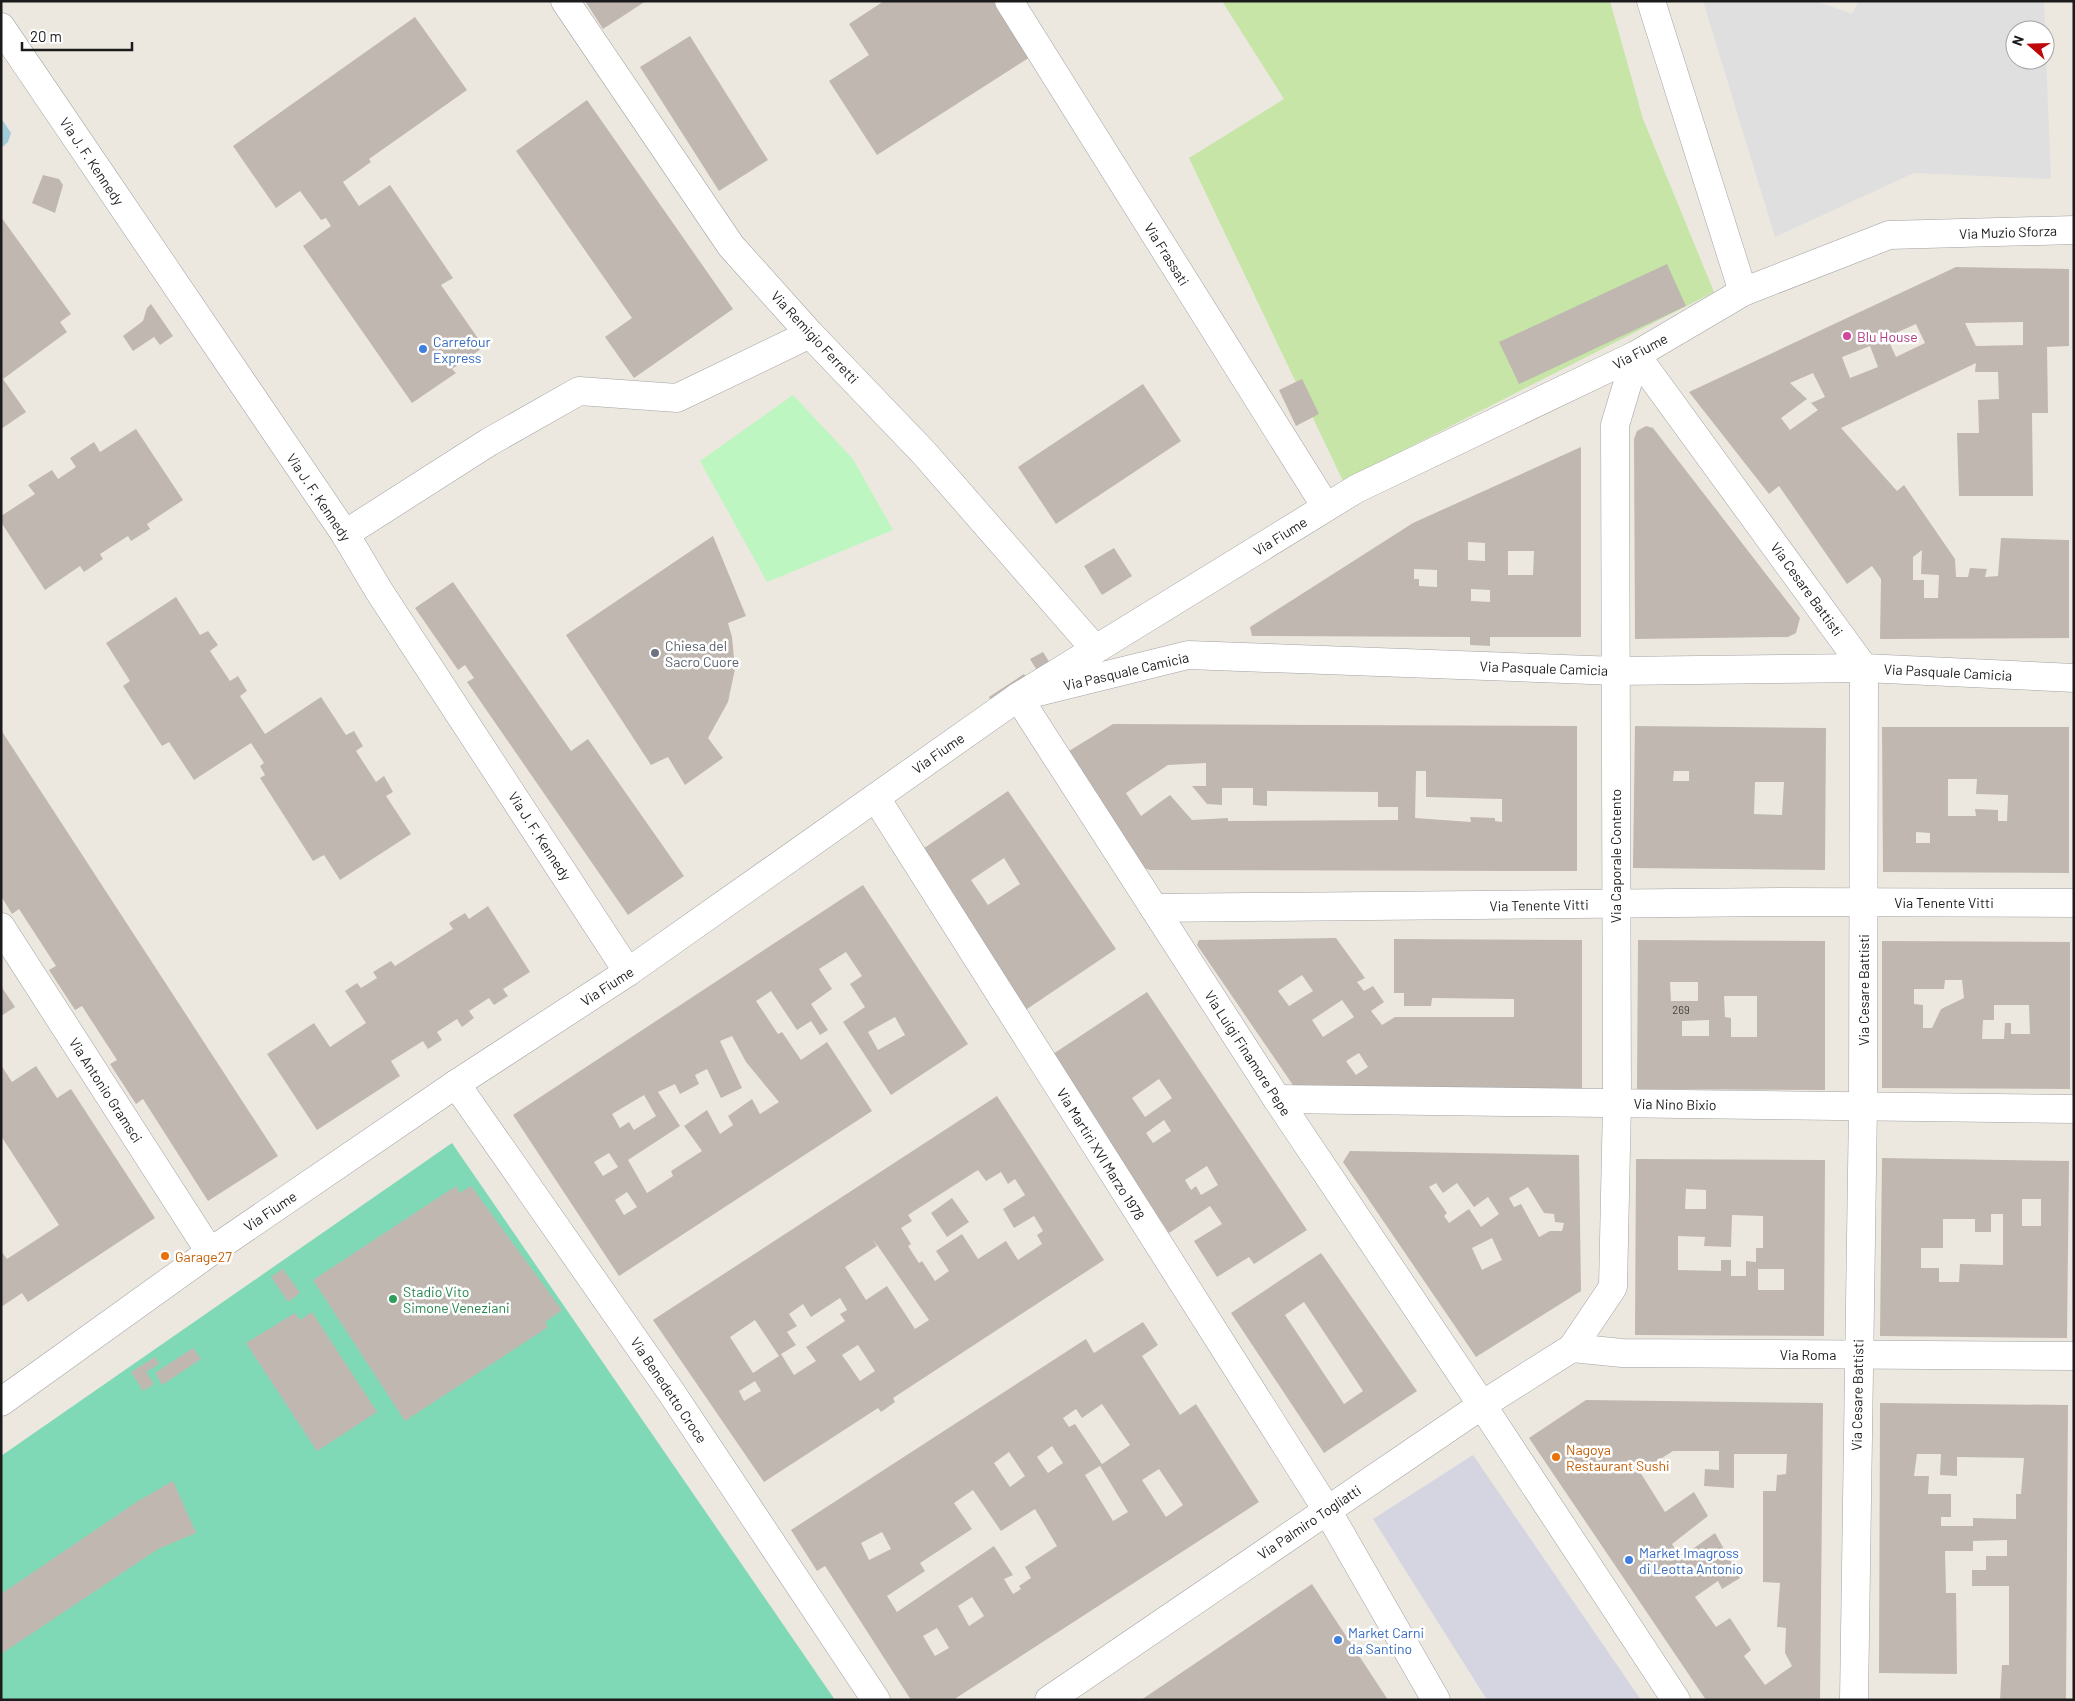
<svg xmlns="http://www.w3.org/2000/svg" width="2075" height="1701" viewBox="0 0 2075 1701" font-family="Barlow,sans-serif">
	<rect width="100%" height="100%" fill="#ece8e0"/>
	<polygon fill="#c6e5a7" points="1222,1 1610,1 1643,119 1714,292 1343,481 1189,158 1284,99"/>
	<polygon fill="#bdf6c1" points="793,395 853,459 893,530 767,582 700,461"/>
	<polygon fill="#80d9b6" points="452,1143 835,1700 1,1700 1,1456"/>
	<polygon fill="#dfdfdf" points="1703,1 1816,1 1852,14 1859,1 2044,1 2045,30 2015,30 2015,60 2045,60 2045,33 2051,179 1914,173 1775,237"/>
	<polygon fill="#d5d5e2" points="1473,1455 1641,1700 1487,1700 1373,1519"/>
	<polygon fill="#a2ccd9" points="1,118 11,133 8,142 1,148"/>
	<g fill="#c0b7b0" fill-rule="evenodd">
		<polygon points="585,1 646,1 603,29"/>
		<polygon points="884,1 1009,1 1041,50 877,155 829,81 869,55 849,24"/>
		<polygon points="415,17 467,90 369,159 371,162 343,182 359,206 390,185 453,278 441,285 484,347 452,369 456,373 412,403 303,246 331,226 326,218 321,220 300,191 276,208 233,146"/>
		<polygon points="690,36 768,160 719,191 640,67"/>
		<polygon points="587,100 733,309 634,378 605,337 632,318 516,151"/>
		<polygon points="43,175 59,179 63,185 55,213 32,203"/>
		<polygon points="1,217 71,314 60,322 67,332 3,379 26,412 1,429"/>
		<polygon points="1667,264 1686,306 1519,384 1499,342"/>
		<path d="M1956,267L2069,269V346L2047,347L2048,413H2032L2033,496H1959L1957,433H1979L1978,400L1999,399L1998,372H1975L1976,363L1841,428L1897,491L1904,485L1955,559L1956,577H1968L1970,568L1987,569L1985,577L1998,576L2001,538L2069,540V638L1880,639L1881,579L1872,566L1847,584L1779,486L1769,494L1689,392ZM2023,322V345L1976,346L1965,323ZM1916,324L1925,343L1896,357L1887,337ZM1870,346L1878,367L1850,378L1842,357ZM1813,373L1825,397L1811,403L1818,410L1790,430L1781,418L1807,399L1790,383ZM1922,550L1921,574L1939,575L1938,598H1924V580H1913V557Z"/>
		<polygon points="151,304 173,336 160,345 154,337 133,351 123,336 143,321 147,308"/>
		<polygon points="1302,379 1319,414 1296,426 1279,390"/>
		<polygon points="1143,384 1181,441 1056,524 1018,467"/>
		<polygon points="1646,426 1653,428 1800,618 1796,633 1788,637 1635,639 1634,439 1637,431"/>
		<polygon points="136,429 183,500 147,524 150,529 131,541 128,536 100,554 103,559 84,572 80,566 45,590 1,522 1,516 35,494 28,485 52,470 58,479 76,467 70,458 94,442 100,452"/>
		<path d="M1581,447V637H1490V646L1470,645V637L1252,636L1250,627L1413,523ZM1468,542L1485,543V561L1468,560ZM1508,551H1534L1533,575H1508ZM1414,569L1437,570V587L1419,586V579H1414ZM1471,589L1490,590V602L1471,601Z"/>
		<polygon points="713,536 746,616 728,623 732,637 735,669 728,702 708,738 723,758 685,785 668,757 651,765 566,635"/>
		<polygon points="1114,548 1132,576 1102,595 1084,566"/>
		<polygon points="453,582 571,751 588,739 684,876 628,915 467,682 474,678 465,665 458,670 415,608"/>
		<polygon points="176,597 200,635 208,631 218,645 210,651 230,681 238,676 247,691 240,696 265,734 321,697 346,735 354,731 363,746 356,751 376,782 384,776 393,792 386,796 411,834 340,880 324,855 313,861 260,778 265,775 260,766 264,763 251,743 194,780 169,742 162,746 123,686 130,681 106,643"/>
		<polygon points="1043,652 1051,665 1038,672 1030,659"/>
		<polygon points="1024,674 1030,682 994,705 989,697"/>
		<path d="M1113,724L1577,726V871L1150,870L1141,867L1064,754ZM1206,763V786H1192L1207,804L1222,805V788H1253V805L1267,806V791L1378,792V807H1398V820L1228,821V818L1192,820L1170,795L1141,816L1126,793L1168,765ZM1416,771H1426V797L1502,799V822L1495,821V818L1470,817L1471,822L1415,818Z"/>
		<path d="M1635,726L1826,728L1825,870L1633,868ZM1674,771H1689V781H1673ZM1755,782H1784L1782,815L1754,814Z"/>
		<path d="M1882,727H2069V873L1883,872ZM1948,779H1977L1976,794L2008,795L2007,821H1998V810L1975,809L1976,816H1948ZM1916,832L1930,833V843H1916Z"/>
		<polygon points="1,730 278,1156 208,1201 143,1099 136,1104 110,1064 117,1060 82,1006 75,1010 49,970 56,966 19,909 12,914 1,896"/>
		<path d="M1008,791L1116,949L1024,1011L917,853ZM1004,858L1020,884L988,905L971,880Z"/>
		<path d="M863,885L968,1044L891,1095L843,1022L865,1007L850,984L862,976L846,952L819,969L832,989L811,1004L828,1030L820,1035L811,1021L797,1030L771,991L756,1001L778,1034L782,1032L801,1060L827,1042L872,1111L619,1276L513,1115ZM895,1017L905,1035L878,1050L868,1032ZM732,1036L746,1062L779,1102L760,1114L752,1099L728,1116L733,1125L720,1134L707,1110L684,1126L702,1151L671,1171L673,1176L647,1193L628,1160L680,1126L658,1092L675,1084L680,1094L699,1084L695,1075L707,1069L721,1098L742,1088L720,1041ZM644,1095L656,1116L634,1130L629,1122L620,1128L612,1114ZM609,1153L618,1167L603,1176L594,1162ZM627,1192L637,1207L624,1215L615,1200Z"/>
		<polygon points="488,906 530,972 503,989 508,996 494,1005 489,998 469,1011 474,1018 462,1027 457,1019 437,1032 442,1040 428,1049 423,1041 391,1061 400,1076 317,1130 267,1054 314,1023 330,1047 366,1023 345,991 357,983 361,988 377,978 373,972 391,961 395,966 453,929 449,923 465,913 469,919"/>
		<path d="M1336,938L1365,978L1357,982L1364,991L1373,986L1384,1002L1371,1011L1382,1025L1395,1017H1514V999L1432,998L1431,1006H1404V993H1394V939L1582,940V1093L1297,1091L1197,945L1199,940ZM1302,975L1313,991L1289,1006L1278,991ZM1342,1000L1354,1017L1323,1037L1312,1020ZM1359,1053L1368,1067L1356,1075L1346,1061Z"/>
		<path d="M1638,940L1825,941V1090L1637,1089ZM1670,982H1698V1001H1671ZM1724,996H1757V1037H1731V1018L1725,1017ZM1709,1020V1036H1682V1021Z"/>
		<path d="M1882,941L2070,942V1089L1882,1088ZM1945,980H1962L1964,998L1941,1009L1932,1028H1923V1005L1914,1004V989H1944ZM1994,1005H2029L2030,1034H2011V1023H2005L2004,1039H1982L1983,1020H1994Z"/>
		<polygon points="1,986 15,1007 1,1016"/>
		<path d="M1147,992L1307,1230L1254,1264L1249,1257L1217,1277L1194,1241L1222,1224L1210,1206L1169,1233L1050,1056ZM1159,1079L1172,1098L1145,1117L1132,1098ZM1164,1120L1171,1131L1153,1143L1146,1133ZM1207,1166L1218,1185L1201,1195L1196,1186L1191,1190L1185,1180Z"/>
		<polygon points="1,1065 12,1082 36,1066 57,1098 71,1089 155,1218 28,1302 22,1293 1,1307 1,1251 7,1259 59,1225 1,1136"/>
		<path d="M997,1096L1104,1260L893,1398L895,1402L881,1412L878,1408L764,1482L653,1320ZM978,1170L986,1181L1001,1172L1008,1184L1015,1179L1025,1195L1003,1209L1014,1228L1034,1216L1043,1231L1037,1235L1042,1244L1018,1260L1006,1241L978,1259L962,1234L936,1251L949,1271L935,1281L922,1261L919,1263L908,1246L911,1244L901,1228L912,1221L908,1215ZM873,1239L929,1320L915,1329L887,1286L866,1300L845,1267L877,1246ZM840,1298L847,1310L840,1314L845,1321L806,1347L816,1361L794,1375L781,1354L796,1345L787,1332L797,1326L789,1314L803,1304L811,1317ZM755,1320L779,1356L753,1373L730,1337ZM858,1345L875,1371L860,1381L842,1355ZM755,1381L761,1391L744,1401L739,1391Z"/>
		<path d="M1350,1151L1579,1155L1581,1291L1476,1357L1343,1162ZM1436,1183L1443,1193L1457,1183L1474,1207L1488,1197L1499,1214L1481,1227L1469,1209L1449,1223L1444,1216L1447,1213L1429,1187ZM1528,1187L1544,1213L1554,1214L1555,1222L1564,1223L1562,1231H1550L1539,1237L1521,1204L1514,1207L1509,1198ZM1492,1238L1502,1260L1482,1270L1472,1248Z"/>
		<path d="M1882,1158L2069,1161L2067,1338L1880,1336ZM2022,1199H2041V1226H2022ZM1991,1214H2003V1265L1960,1264L1959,1282H1939V1268H1921V1248H1943V1219H1975V1232H1991Z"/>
		<path d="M1636,1159L1825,1160L1824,1336L1635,1335ZM1686,1189L1706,1190V1209H1685ZM1732,1215L1763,1216V1248H1756V1262L1746,1261V1276H1731V1260H1721V1271L1678,1270V1236L1705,1237L1704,1246L1731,1247ZM1758,1269H1784V1290H1758Z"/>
		<polygon points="456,1186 460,1193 471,1186 562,1310 545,1322 548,1327 405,1421 313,1280"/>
		<polygon points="952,1198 969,1222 947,1237 931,1213"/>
		<path d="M1321,1253L1417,1391L1324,1453L1231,1313ZM1304,1302L1363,1391L1344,1404L1285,1315Z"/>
		<polygon points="283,1269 300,1293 288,1302 271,1277"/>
		<polygon points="312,1312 377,1412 317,1451 246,1343 295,1313 300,1320"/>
		<path d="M1143,1322L1158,1345L1142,1356L1180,1415L1196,1404L1259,1502L953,1700H911L825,1566L817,1571L791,1530L1086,1339L1094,1353ZM1102,1404L1130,1445L1102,1464L1075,1424L1069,1427L1063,1418L1076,1409L1082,1418ZM1052,1446L1063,1463L1048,1473L1037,1457ZM1009,1452L1025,1476L1010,1487L994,1463ZM1100,1466L1128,1512L1113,1521L1085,1475ZM1159,1469L1183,1505L1166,1517L1142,1480ZM973,1490L1001,1531L1035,1509L1057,1546L1025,1567L1031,1578L1019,1586L1021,1589L1013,1594L1004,1579L1013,1575L994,1546L897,1612L887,1596L925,1571L920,1563L972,1529L954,1503ZM882,1532L891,1549L869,1560L861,1543ZM972,1597L984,1616L969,1626L958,1606ZM937,1628L949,1648L935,1656L923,1636Z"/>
		<polygon points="193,1348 201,1359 162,1385 155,1373"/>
		<polygon points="155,1357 159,1364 146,1372 154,1384 143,1391 131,1372"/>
		<path d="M1586,1400L1823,1403L1820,1700H1706L1529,1438ZM1673,1451H1719V1470L1705,1469L1704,1486L1734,1488V1454H1787L1786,1474L1777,1475L1776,1491H1763V1582L1780,1583L1777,1627L1786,1628L1785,1653L1792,1666L1765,1685L1744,1656L1751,1650L1730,1618L1716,1627L1695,1597L1718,1581L1722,1589L1740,1578L1715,1533L1680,1558L1672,1544L1708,1516L1694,1492L1665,1512L1640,1472Z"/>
		<path d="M1880,1403L2068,1405L2066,1700H2000L2002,1665H2009V1586H1972V1570H1986V1556H2007V1540L1973,1541V1551H1945L1946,1593H1956L1957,1674L1879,1673ZM1917,1454H1941L1940,1475L1957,1476V1457L2024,1458L2021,1494H2016V1519L1973,1518V1526H1941V1517H1951V1494H1928L1929,1476H1914Z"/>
		<polygon points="173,1481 196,1533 158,1549 1,1654 1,1594 138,1501"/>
		<polygon points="1312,1584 1388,1700 1141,1700 1212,1652"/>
	</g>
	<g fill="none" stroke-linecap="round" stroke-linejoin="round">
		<g stroke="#a2a2a2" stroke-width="29">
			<g id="minor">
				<polyline points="565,1 731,246 810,334 924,453 1095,649"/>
				<polyline points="1009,1 1326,507"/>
				<polyline points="1651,1 1743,292"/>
				<polyline points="1,27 345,534 379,591 628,972"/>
				<polyline points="1636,355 1864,668 1863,1106 1854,1700"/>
				<polyline points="345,534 489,442 579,391 677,398 810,334"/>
				<polyline points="876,798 1327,1510 1436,1700"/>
				<polyline points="1154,908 1779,902 2074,903"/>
				<polyline points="1,927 210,1252"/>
				<polyline points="456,1084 671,1392 876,1700"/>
				<polyline points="1277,1099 2074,1109"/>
				<polyline points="1572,1348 1622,1353 2074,1356"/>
				<polyline points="1,1402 210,1252 456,1084 628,972 1018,697 1356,489 1636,355 1743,292 1889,235 2074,230"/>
				<polyline points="1049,1700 1482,1405 1572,1348 1613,1287 1617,1103 1615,425 1636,355"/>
				<polyline points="1676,1700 1482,1405 1277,1099 1018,697 1188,655 1617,671 1864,668 2074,678"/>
			</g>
		</g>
		<use href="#minor" stroke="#fff" stroke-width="28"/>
	</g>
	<circle fill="#d1479c" stroke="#fff" stroke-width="2" cx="1847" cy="336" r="5"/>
	<g fill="#3f7fe0" stroke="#fff" stroke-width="2">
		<circle cx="423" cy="349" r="5"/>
		<circle cx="1629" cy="1560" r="5"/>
		<circle cx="1338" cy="1640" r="5"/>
	</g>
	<circle fill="#6b7280" stroke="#fff" stroke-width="2" cx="655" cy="653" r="5"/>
	<g fill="#e8710a" stroke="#fff" stroke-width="2">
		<circle cx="165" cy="1256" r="5"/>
		<circle cx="1556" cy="1457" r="5"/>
	</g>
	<circle fill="#2e9e5b" stroke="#fff" stroke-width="2" cx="393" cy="1299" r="5"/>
	<g text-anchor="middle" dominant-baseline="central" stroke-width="5" stroke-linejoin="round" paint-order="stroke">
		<g font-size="11" fill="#444240">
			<text x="1681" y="1009">269</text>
		</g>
		<g font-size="14" fill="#1b1b1b" stroke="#fff">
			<text transform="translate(92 161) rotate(56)">Via J. F. Kennedy</text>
			<text transform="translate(2008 232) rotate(-2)">Via Muzio Sforza</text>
			<text transform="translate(1167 254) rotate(58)">Via Frassati</text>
			<text transform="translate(815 337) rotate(47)">Via Remigio Ferretti</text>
			<text transform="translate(1640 351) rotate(-28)">Via Fiume</text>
			<text transform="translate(319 497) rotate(56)">Via J. F. Kennedy</text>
			<text transform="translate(1280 536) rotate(-32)">Via Fiume</text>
			<text transform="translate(1807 589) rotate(54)">Via Cesare Battisti</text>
			<text transform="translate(1544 668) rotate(2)">Via Pasquale Camicia</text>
			<text transform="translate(1126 671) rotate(-13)">Via Pasquale Camicia</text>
			<text transform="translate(1948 672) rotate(3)">Via Pasquale Camicia</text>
			<text transform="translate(938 753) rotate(-35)">Via Fiume</text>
			<text transform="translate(540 836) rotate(57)">Via J. F. Kennedy</text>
			<text transform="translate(1615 856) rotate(-90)">Via Caporale Contento</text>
			<text x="1944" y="902">Via Tenente Vitti</text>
			<text transform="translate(1539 905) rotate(-1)">Via Tenente Vitti</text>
			<text transform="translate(607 986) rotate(-33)">Via Fiume</text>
			<text transform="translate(1863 990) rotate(-90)">Via Cesare Battisti</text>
			<text transform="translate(1248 1053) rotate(57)">Via Luigi Finamore Pepe</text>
			<text transform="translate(106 1090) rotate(57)">Via Antonio Gramsci</text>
			<text transform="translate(1675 1104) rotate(1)">Via Nino Bixio</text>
			<text transform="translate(1101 1154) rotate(58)">Via Martiri XVI Marzo 1978</text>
			<text transform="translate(270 1211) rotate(-34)">Via Fiume</text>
			<text x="1808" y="1354">Via Roma</text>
			<text transform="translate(669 1390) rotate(56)">Via Benedetto Croce</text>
			<text transform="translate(1857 1395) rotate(-89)">Via Cesare Battisti</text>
			<text transform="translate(1309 1522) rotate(-34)">Via Palmiro Togliatti</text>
		</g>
		<g font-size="14" fill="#b23c85" stroke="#fff" text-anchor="start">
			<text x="1857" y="336">Blu House</text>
		</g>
		<g font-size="14" fill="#366cbe" stroke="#fff" text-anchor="start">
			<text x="433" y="341">Carrefour<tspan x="433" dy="16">Express</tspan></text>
			<text x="1639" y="1552">Market Imagross<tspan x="1639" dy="16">di Leotta Antonio</tspan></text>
			<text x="1348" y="1632">Market Carni<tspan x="1348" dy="16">da Santino</tspan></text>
		</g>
		<g font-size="14" fill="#5b616d" stroke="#fff" text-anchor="start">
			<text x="665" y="645">Chiesa del<tspan x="665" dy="16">Sacro Cuore</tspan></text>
		</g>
		<g font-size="14" fill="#c56008" stroke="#fff" text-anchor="start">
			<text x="175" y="1256">Garage27</text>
			<text x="1566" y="1449">Nagoya<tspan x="1566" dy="16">Restaurant Sushi</tspan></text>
		</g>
		<g font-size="14" fill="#27864d" stroke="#fff" text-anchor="start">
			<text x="403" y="1291">Stadio Vito<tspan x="403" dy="16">Simone Veneziani</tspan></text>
		</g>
	</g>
	<rect width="2075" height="1701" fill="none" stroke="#1b1b1b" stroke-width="5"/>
	<g transform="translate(2030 45) rotate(290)"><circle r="24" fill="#ffffff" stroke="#a4a4a4"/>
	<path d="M0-4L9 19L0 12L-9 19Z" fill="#be0708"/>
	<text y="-8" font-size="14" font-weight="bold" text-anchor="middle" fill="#1b1b1b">N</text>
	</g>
	<path d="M22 42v8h110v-8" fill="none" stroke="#1b1b1b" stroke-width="2.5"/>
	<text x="30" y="42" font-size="15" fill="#1b1b1b" stroke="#ffffff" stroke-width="4" paint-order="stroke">20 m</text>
</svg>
